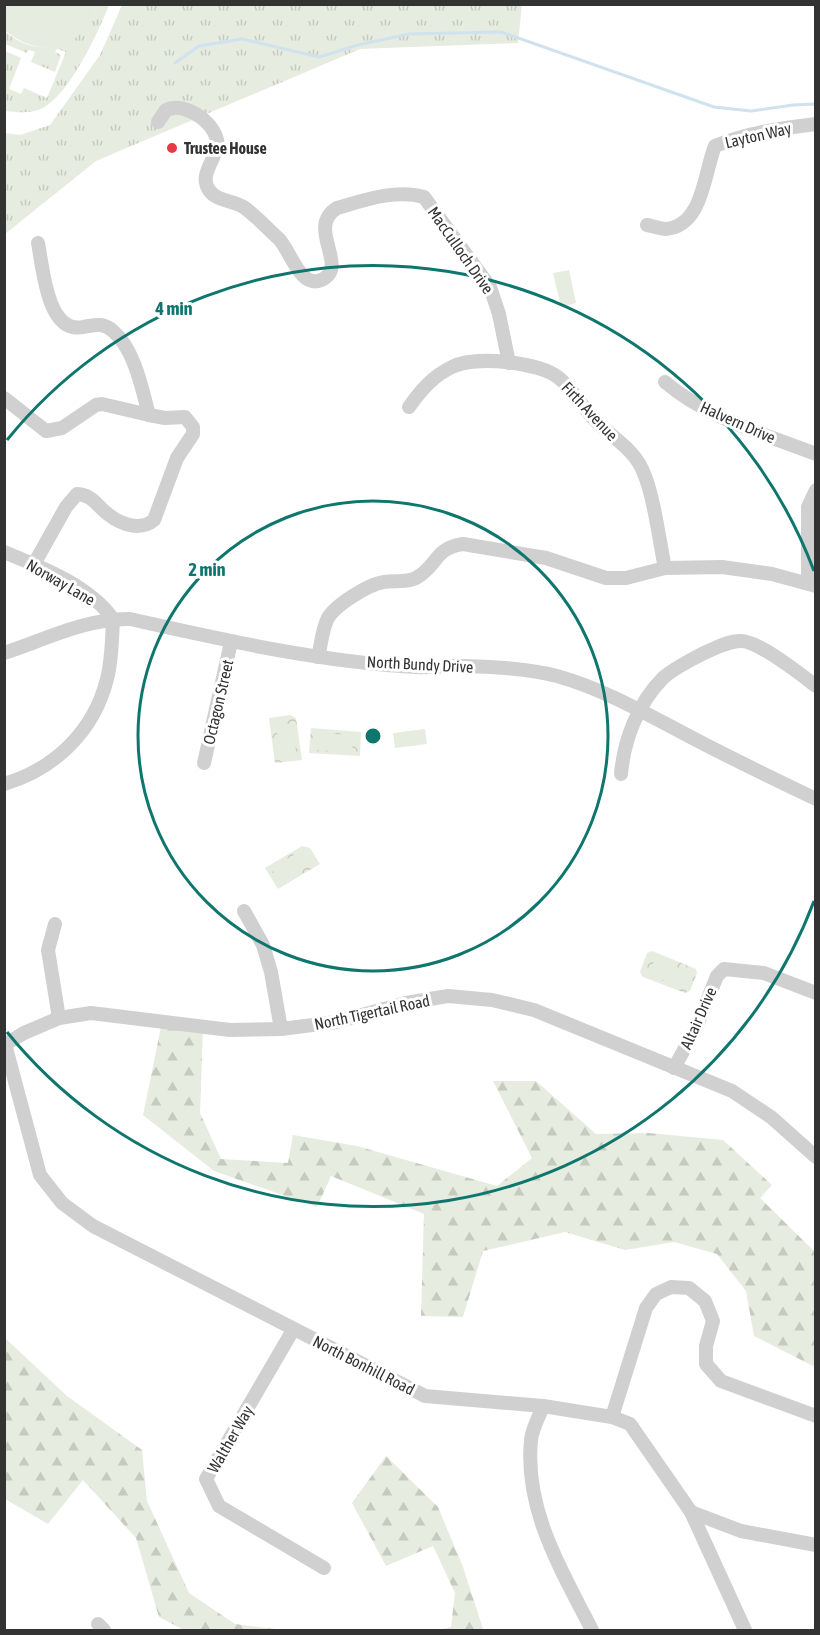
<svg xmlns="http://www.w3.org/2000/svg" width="820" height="1635" viewBox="0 0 820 1635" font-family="'Asap Condensed',sans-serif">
	<defs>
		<pattern id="grass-tufts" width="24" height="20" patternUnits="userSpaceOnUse" patternTransform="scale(1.5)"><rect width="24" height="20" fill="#e6ecdf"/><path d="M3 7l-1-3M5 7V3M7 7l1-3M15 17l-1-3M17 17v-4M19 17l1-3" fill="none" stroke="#c6cbc0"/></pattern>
		<pattern id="forest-firs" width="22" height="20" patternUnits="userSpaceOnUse" patternTransform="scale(1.5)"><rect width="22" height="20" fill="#e6ecdf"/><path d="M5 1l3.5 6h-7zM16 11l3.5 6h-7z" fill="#c6cbc0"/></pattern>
		<pattern id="park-crowns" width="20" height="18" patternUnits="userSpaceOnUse" patternTransform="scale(1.5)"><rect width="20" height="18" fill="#e6ecdf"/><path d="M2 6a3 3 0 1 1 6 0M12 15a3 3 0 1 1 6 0" fill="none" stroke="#c6cbc0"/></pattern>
	</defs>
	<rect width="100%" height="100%" fill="#fff"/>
	<g fill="url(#grass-tufts)">
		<path d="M98,5H109C98,33 69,96 41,109C29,114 17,112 5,111V51L21,58L9,89L21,94L24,88L47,98L66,52L57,49L55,52L61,55L55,72L31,62L35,52L29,50L27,53L5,44L4,30C37,62 85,47 98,5Z"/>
		<polygon points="122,5 522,5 518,43 360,49 96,161 5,234 5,133 20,135 50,125 100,55"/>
	</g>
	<g fill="url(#forest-firs)">
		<polygon points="162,1022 203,1027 200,1113 221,1159 288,1163 293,1135 357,1146 497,1186 532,1158 493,1081 536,1081 596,1134 649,1133 723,1140 772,1185 760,1198 815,1252 815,1367 754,1336 746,1291 717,1254 674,1242 625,1250 565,1232 483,1251 463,1317 421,1316 424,1214 331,1176 317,1207 214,1171 143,1115"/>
		<polygon points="5,1338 67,1396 142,1450 147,1501 189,1593 235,1624 282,1630 184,1630 159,1617 136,1538 83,1480 48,1524 5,1499"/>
		<polygon points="386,1456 438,1507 463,1567 483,1629 438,1630 451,1627 455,1593 433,1546 386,1566 352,1503"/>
	</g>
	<g fill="url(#park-crowns)">
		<polygon points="290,715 296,718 302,760 275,763 269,718"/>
		<polygon points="311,728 361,732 360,756 309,753"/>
		<polygon points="302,846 310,848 320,864 278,889 265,868"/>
		<polygon points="652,951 696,969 697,973 690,991 685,993 643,977 640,972 647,953"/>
	</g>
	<g fill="#e6ecdf">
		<path d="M4,5L5,4L98,5C84,49 42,60 7,32L5,30Z"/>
		<polygon points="569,270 576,303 561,307 553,273"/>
		<polygon points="292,723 297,758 282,761 276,726"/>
		<polygon points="425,729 427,744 395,748 393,733"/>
		<polygon points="318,733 353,735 352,752 317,750"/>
		<polygon points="301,851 309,865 279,882 271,868"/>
		<polygon points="655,959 688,972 681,988 649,974"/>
	</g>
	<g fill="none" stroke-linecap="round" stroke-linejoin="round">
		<polyline stroke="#cfe2ee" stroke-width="3" points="175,63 199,46 242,39 319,57 358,45 409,34 501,32 714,107 751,111 793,105 816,104"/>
		<g stroke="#d0d0d0" stroke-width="14">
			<path d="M158,122L166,110C185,100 221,126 217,147C214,161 199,176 209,190C217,202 234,200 245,208C257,217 268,229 279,239C290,250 300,289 321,280C351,267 305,228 337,208C365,200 396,189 424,197L490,287L499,314L509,363"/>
			<path d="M647,225C653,226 660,229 666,229C703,226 704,173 715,146C746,133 782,128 816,124"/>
			<path d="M665,382C707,418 764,434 816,454"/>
			<polyline points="4,398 46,431 62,428 96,405 102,404 149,415"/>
			<path d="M409,407C421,390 433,376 452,367C475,355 539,362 559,378C573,389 584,410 598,423C613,438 633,449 642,469C654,494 659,540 665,568"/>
			<path d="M4,552C41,567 89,585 113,619C112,639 112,660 107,679C94,731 55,769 4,784"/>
			<path d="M34,564L66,507L77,494C93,495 97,506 109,515C122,525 141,531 154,520L177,458L193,434V427L185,417L165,418L149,415C142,389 135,350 113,331C103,322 95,325 83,327C47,334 43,268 38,243"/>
			<polyline points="808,582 808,507 816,490"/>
			<path d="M4,653C44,640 87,618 130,619C224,640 320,662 416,667C432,668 447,666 462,666C493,667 527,668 557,676C603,689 643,712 685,734C728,757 772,778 816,799"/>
			<path d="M318,657C321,645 322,631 327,620C333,606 369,584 384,582C394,580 406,583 416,578C438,566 434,548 463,544L546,558L606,578H626L665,568L722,567L772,574L816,586"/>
			<polyline points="204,763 231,642"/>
			<path d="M621,774C624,740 638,703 663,678C674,668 689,661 702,654C714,649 727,641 741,641C759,641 800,674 816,686"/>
			<polyline points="244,911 263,945 271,972 281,1029"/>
			<polyline points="55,924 48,950 59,1018"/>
			<polyline points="5,1044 40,1175 62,1203 93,1226 425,1396 543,1406 612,1417 630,1424 691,1512 745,1630"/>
			<polyline points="4,1045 24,1033 59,1018 91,1013 230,1030 281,1029 336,1022 406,1003 448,996 492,1000 534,1010 732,1091 771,1117 816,1157"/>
			<polyline points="674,1068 696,1028 717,976 724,969 764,973 816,993"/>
			<polyline points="293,1330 206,1479 219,1506 324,1568"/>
			<path d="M543,1406C539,1417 532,1429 531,1440C524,1510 562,1571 592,1630"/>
			<polyline points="612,1417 646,1308 656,1294 671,1287 689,1288 705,1301 713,1321 706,1346 706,1364 721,1381 816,1416"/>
			<polyline points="691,1512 741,1531 816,1545"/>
			<polyline points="98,1624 104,1630"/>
		</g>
	</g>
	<g fill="none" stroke="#0f766e" stroke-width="3">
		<circle cx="373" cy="736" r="235"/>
		<path d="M814 901A471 471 0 0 1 7 1032M7 440A471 471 0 0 1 814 571"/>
	</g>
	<circle fill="#e63946" stroke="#fff" stroke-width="2" cx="172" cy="148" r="6"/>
	<g text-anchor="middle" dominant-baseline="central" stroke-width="6" stroke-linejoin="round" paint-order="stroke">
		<g font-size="16" fill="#333" stroke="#fff">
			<text transform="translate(758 135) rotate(-13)">Layton Way</text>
			<text transform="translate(461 250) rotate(55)">MacCulloch Drive</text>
			<text transform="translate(590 411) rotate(47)">Firth Avenue</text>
			<text transform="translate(738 422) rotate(24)">Halvern Drive</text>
			<text transform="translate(61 582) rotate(30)">Norway Lane</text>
			<text transform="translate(420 664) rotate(3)">North Bundy Drive</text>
			<text transform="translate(218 702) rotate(-77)">Octagon Street</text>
			<text transform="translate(372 1012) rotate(-12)">North Tigertail Road</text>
			<text transform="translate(698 1018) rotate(-66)">Altair Drive</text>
			<text transform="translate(364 1365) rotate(27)">North Bonhill Road</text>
			<text transform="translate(230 1439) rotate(-60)">Walther Way</text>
		</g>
		<g font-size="16" font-weight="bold" fill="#333" stroke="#fff" text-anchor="start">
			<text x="184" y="148">Trustee House</text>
		</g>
	</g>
	<circle cx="373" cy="736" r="9" fill="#0f766e" stroke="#fff" stroke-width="3"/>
	<g font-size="18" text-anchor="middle" font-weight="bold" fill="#0f766e" stroke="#fff" stroke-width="6" stroke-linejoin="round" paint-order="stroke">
		<text x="174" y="315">4 min</text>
		<text x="207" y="576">2 min</text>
	</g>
	<rect width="820" height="1635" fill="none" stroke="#333333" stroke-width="12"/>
</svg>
